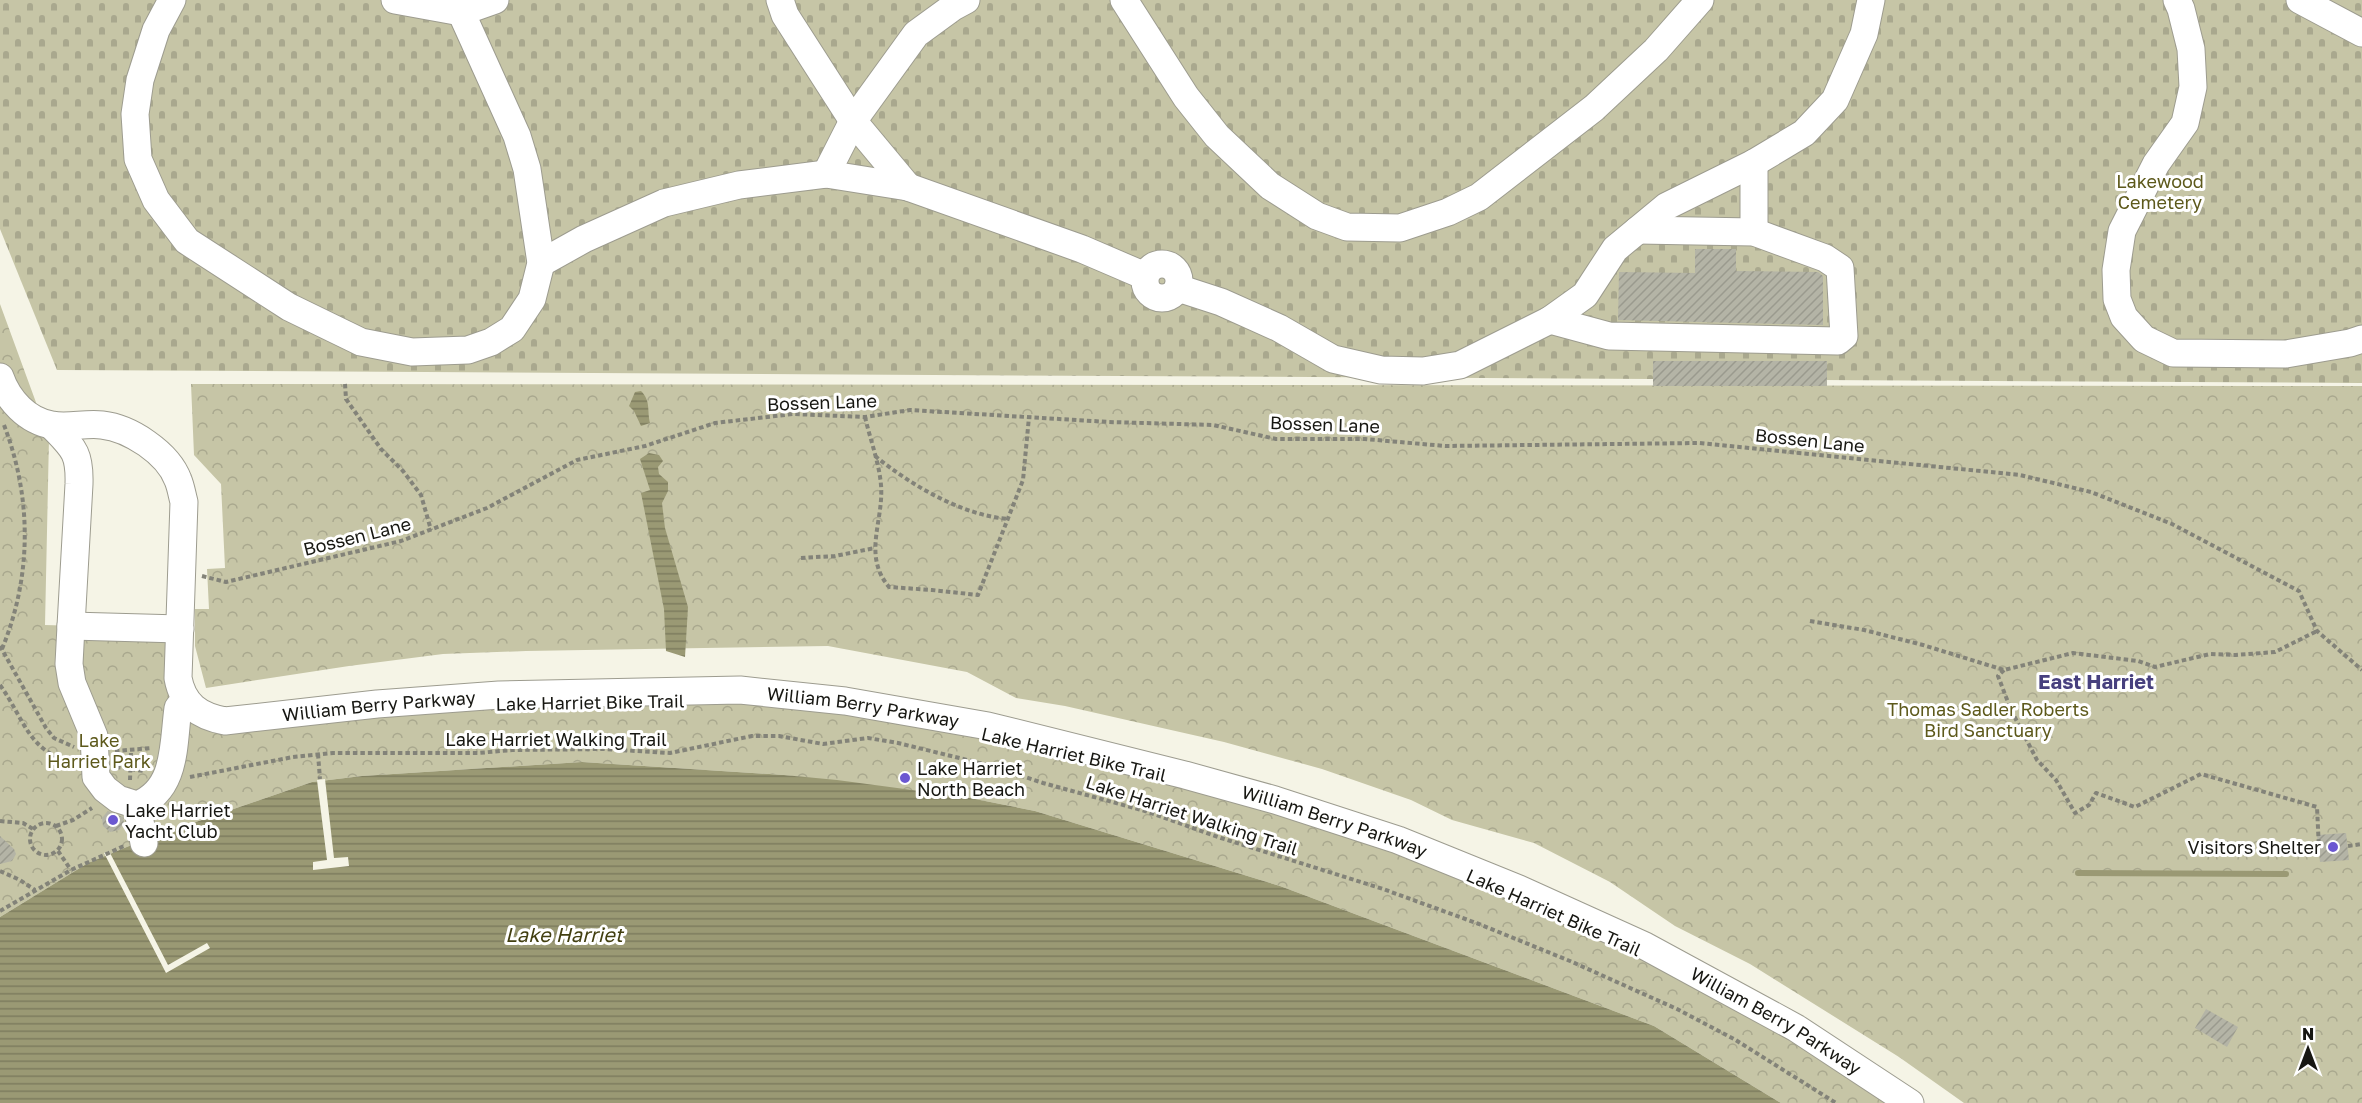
<svg xmlns="http://www.w3.org/2000/svg" width="2362" height="1103" viewBox="0 0 2362 1103" font-family="'Golos Text',sans-serif">
	<defs>
		<pattern id="cemetery-stones" width="16" height="16" patternUnits="userSpaceOnUse" patternTransform="scale(1.5)"><rect width="16" height="16" fill="#c6c5a6"/><path d="M2 7V4a2 2 0 0 1 4 0v3zM10 15v-3a2 2 0 0 1 4 0v3z" fill="#a9a88e"/></pattern>
		<pattern id="park-crowns" width="20" height="18" patternUnits="userSpaceOnUse" patternTransform="scale(1.5)"><rect width="20" height="18" fill="#c6c5a6"/><path d="M2 6a3 3 0 1 1 6 0M12 15a3 3 0 1 1 6 0" fill="none" stroke="#a9a88e"/></pattern>
		<pattern id="water-rules" width="6" height="5" patternUnits="userSpaceOnUse" patternTransform="scale(1.5)"><rect width="6" height="5" fill="#9a9974"/><path d="M0 2.5h6" fill="none" stroke="#7d7c5e"/></pattern>
		<pattern id="building-hatch" width="6" height="6" patternUnits="userSpaceOnUse" patternTransform="scale(1.5)"><rect width="6" height="6" fill="#b4b4a6"/><path d="M-1 1l2-2M0 6l6-6M5 7l2-2" fill="none" stroke="#9a9a8e"/></pattern>
	</defs>
	<rect width="100%" height="100%" fill="#f5f4e6"/>
	<polygon fill="url(#cemetery-stones)" points="0,0 2362,0 2362,383 57,370 0,229"/>
	<g fill="url(#park-crowns)">
		<polygon points="0,304 49,438 45,625 180,629 196,711 740,690 1110,756 1519,889 1910,1103 1781,1103 1654,1026 1280,886 1035,811 965,797 784,775 582,762 362,776 312,782 161,834 158,838 134,844 88,863 0,917"/>
		<polygon points="191,384 2362,386 2362,1103 1964,1103 1899,1057 1750,964 1675,926 1610,882 1534,843 1452,820 1411,800 1322,769 1224,742 1065,706 1016,698 967,672 828,646 526,651 443,654 349,666 206,688 195,646 195,609 209,609 207,569 225,568 221,484 194,455"/>
	</g>
	<g fill="url(#water-rules)">
		<path d="M641,391C651,401 647,410 650,423L641,426L634,411L629,406L635,392Z"/>
		<polygon points="649,453 659,455 663,461 658,467 659,474 668,482 668,491 662,503 665,528 688,607 685,657 666,651 664,609 641,493 650,490 640,459"/>
		<polygon points="582,762 784,775 837,780 965,797 1035,811 1280,886 1654,1026 1781,1103 0,1103 0,917 88,863 134,844 158,838 161,834 312,782 362,776"/>
	</g>
	<g fill="#f5f4e6">
		<polygon points="325,779 334,858 348,857 349,866 313,870 313,862 327,860 317,780"/>
		<polygon points="109,851 168,965 207,943 210,948 166,973 104,853"/>
	</g>
	<g fill="none" stroke-linecap="round" stroke-linejoin="round">
		<polyline stroke="#9a9974" stroke-width="6" points="2078,873 2286,874"/>
	</g>
	<g fill="url(#building-hatch)">
		<polygon points="1695,249 1736,249 1736,271 1818,272 1823,276 1823,325 1618,320 1619,272 1695,273"/>
		<rect x="1653" y="361" width="174" height="25"/>
		<polygon points="108,811 123,817 124,823 119,830 110,832 103,826 102,818"/>
		<polygon points="2346,833 2349,860 2320,862 2317,835"/>
		<polygon points="0,836 14,849 16,854 12,861 0,864"/>
		<polygon points="2206,1009 2238,1027 2227,1047 2195,1028"/>
	</g>
	<g fill="none" stroke-linecap="round" stroke-linejoin="round">
		<g stroke="#9d9c8f" stroke-width="29">
			<g id="minor">
				<polyline points="172,0 156,30 140,80 135,114 138,159 156,200 187,241 289,307 361,342 412,352 468,350 491,342 512,329 532,299 541,263 527,169 517,136 461,12"/>
				<polyline points="395,0 461,12 495,0"/>
				<polyline points="780,0 785,15 853,121 908,187"/>
				<polyline points="1124,0 1186,97 1217,136 1270,186 1317,216 1347,227 1400,228 1448,212 1479,197 1594,108 1656,50 1700,0"/>
				<polyline points="2177,0 2181,9 2191,49 2193,87 2185,123 2156,164 2122,231 2116,270 2117,299 2124,317 2144,339 2173,353 2286,354 2350,343 2362,339"/>
				<polyline points="2300,0 2362,33"/>
				<polyline points="1754,163 1754,232"/>
				<polyline points="826,174 853,121 916,34 953,7 966,0"/>
				<polyline points="541,263 584,239 664,203 739,185 826,174 908,187 1082,249 1145,276"/>
				<circle cx="1162" cy="281" r="17"/>
				<polyline points="1178,288 1221,302 1279,328 1333,359 1381,370 1423,371 1460,365 1550,320 1585,295 1615,249 1667,206 1754,163 1804,133 1835,100 1864,34 1871,0"/>
				<polyline points="1550,320 1609,336 1838,341 1844,336 1840,268 1825,258 1754,232 1638,230"/>
				<path id="s1" d="M0,377C8,400 27,421 52,425C67,428 86,423 102,425C130,428 168,453 178,480C181,487 182,495 184,502L178,678C183,705 199,716 225,721L377,704L499,695L740,690L845,701L988,726L1185,775L1275,800L1398,840L1519,889L1645,946L1796,1028L1910,1103"/>
				<path d="M52,426C73,448 80,452 79,484L71,626L69,664L72,683L94,736L96,777L105,789L118,799L137,805C177,790 173,744 178,708L185,700"/>
				<polyline points="71,626 180,629"/>
				<polyline points="137,805 144,843"/>
			</g>
		</g>
		<g stroke="#838379" stroke-width="4" stroke-dasharray="4.5 3" stroke-linecap="butt">
			<polyline points="345,384 346,399 381,449 403,471 421,495 431,530"/>
			<path d="M865,417C870,439 879,462 881,485C884,521 862,555 889,587L932,590L978,595L1023,480L1029,417"/>
			<path d="M875,456C911,485 961,515 1008,519"/>
			<polyline points="801,558 835,556 875,548"/>
			<polyline points="202,576 226,582 401,541 487,508 577,460 645,446 715,423 793,414 865,417 910,410 1109,422 1213,425 1276,439 1365,439 1445,446 1699,443 2020,475 2091,492 2172,524 2299,591 2317,631 2362,670"/>
			<polyline points="1810,621 1864,630 1923,645 2004,670 2073,653 2138,661 2155,667 2210,654 2236,655 2275,652 2317,631"/>
			<polyline points="0,646 46,728 54,738 74,747"/>
			<path d="M2,649C32,576 32,498 4,425"/>
			<polyline points="2004,670 1998,676 2011,710 2037,760 2056,780 2075,813 2089,805 2096,793 2135,807 2201,774 2317,807 2319,849"/>
			<path d="M0,685C25,720 28,752 74,763"/>
			<polyline points="115,751 152,748"/>
			<polyline points="318,754 320,779"/>
			<polyline points="116,767 144,771"/>
			<polyline points="190,777 293,757 333,753 478,753 512,750 603,749 670,753 752,736 779,736 823,744 868,738 898,743 992,766 1043,783 1145,811 1221,838 1383,889 1479,924 1570,961 1677,1009 1734,1039 1836,1103"/>
			<polyline points="130,780 131,751"/>
			<polyline points="0,821 23,823 33,829"/>
			<circle cx="46" cy="839" r="16"/>
			<polyline points="56,826 73,820 92,808"/>
			<polyline points="2348,846 2362,844"/>
			<polyline points="58,851 71,870"/>
			<polyline points="0,871 20,880 35,890"/>
			<polyline points="0,911 71,870 124,846"/>
		</g>
		<use href="#minor" stroke="#fff" stroke-width="27"/>
	</g>
	<g fill="#6b57d1" stroke="#fff" stroke-width="2">
		<circle cx="905" cy="778" r="6"/>
		<circle cx="113" cy="820" r="6"/>
		<circle cx="2333" cy="847" r="6"/>
	</g>
	<g text-anchor="middle" dominant-baseline="central" stroke-width="6" stroke-linejoin="round" paint-order="stroke">
		<g font-size="18" fill="#5d591b" stroke="#fff">
			<text x="2160" y="181">Lakewood<tspan x="2160" dy="21">Cemetery</tspan></text>
			<text x="1988" y="709">Thomas Sadler Roberts<tspan x="1988" dy="21">Bird Sanctuary</tspan></text>
			<text x="99" y="740">Lake<tspan x="99" dy="21">Harriet Park</tspan></text>
		</g>
		<g font-size="18" fill="#171712" stroke="#fff">
			<text transform="translate(822 402) rotate(-2)">Bossen Lane</text>
			<text transform="translate(1325 424) rotate(2)">Bossen Lane</text>
			<text transform="translate(1810 440) rotate(6)">Bossen Lane</text>
			<text transform="translate(357 536) rotate(-14)">Bossen Lane</text>
			<text transform="translate(590 702) rotate(-1)">Lake Harriet Bike Trail</text>
			<text stroke="none"><textPath href="#s1" startOffset="644">William Berry Parkway</textPath></text>
			<text stroke="none"><textPath href="#s1" startOffset="1130">William Berry Parkway</textPath></text>
			<text x="556" y="739">Lake Harriet Walking Trail</text>
			<text transform="translate(1074 754) rotate(13)">Lake Harriet Bike Trail</text>
			<text transform="translate(1192 815) rotate(18)">Lake Harriet Walking Trail</text>
			<text stroke="none"><textPath href="#s1" startOffset="1616">William Berry Parkway</textPath></text>
			<text transform="translate(1554 912) rotate(24)">Lake Harriet Bike Trail</text>
			<text stroke="none"><textPath href="#s1" startOffset="2102">William Berry Parkway</textPath></text>
		</g>
		<g font-size="18" fill="#171712" stroke="#fff" text-anchor="start">
			<text x="917" y="768">Lake Harriet<tspan x="917" dy="21">North Beach</tspan></text>
			<text x="125" y="810">Lake Harriet<tspan x="125" dy="21">Yacht Club</tspan></text>
			<text x="2321" y="847" text-anchor="end">Visitors Shelter</text>
		</g>
		<g font-size="20" font-weight="bold" fill="#47407e" stroke="#fff">
			<text x="2096" y="681">East Harriet</text>
		</g>
		<g font-size="20" font-style="italic" fill="#423f10" stroke="#fff">
			<text x="564" y="934">Lake Harriet</text>
		</g>
	</g>
	<g transform="translate(2308 1049)" stroke="#ffffff" stroke-width="4.5" paint-order="stroke">
	<path d="M0-4.5L10 22L0 15L-10 22Z" fill="#171712"/>
	<text y="-9" font-size="16" font-weight="bold" text-anchor="middle" fill="#171712">N</text>
	</g>
</svg>
